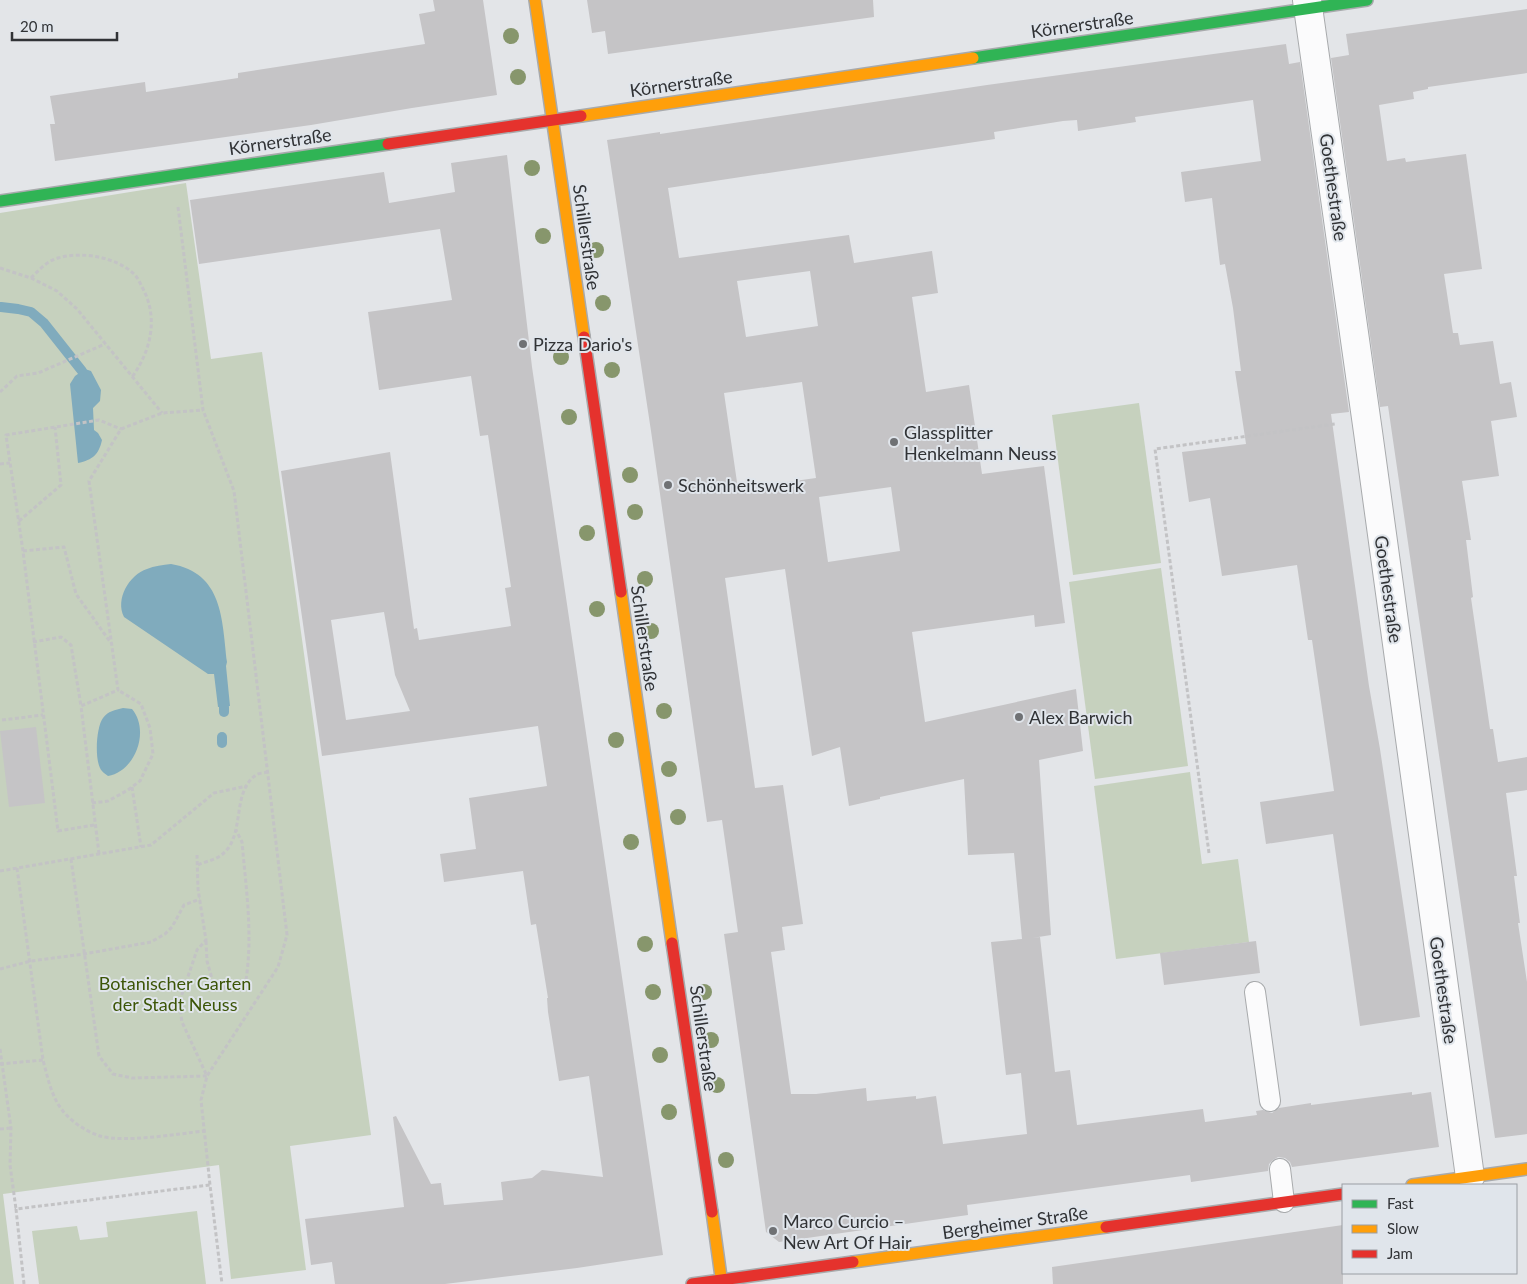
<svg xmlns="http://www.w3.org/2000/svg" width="1527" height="1284" viewBox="0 0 1527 1284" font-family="Lato,sans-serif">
	<rect width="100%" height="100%" fill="#e3e5e8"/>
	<g fill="#c6d1be">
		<polygon points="186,183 211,359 262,352 371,1135 290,1146 306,1270 231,1279 219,1165 3,1194 14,1284 0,1284 0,213"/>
		<polygon points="1139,403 1161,563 1073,575 1052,415"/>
		<polygon points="1161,568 1188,766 1095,779 1069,582"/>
		<polygon points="1190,772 1202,864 1238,859 1249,942 1116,959 1094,786"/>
		<polygon points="197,1211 206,1284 39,1284 32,1231 77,1226 80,1240 108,1237 106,1222"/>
	</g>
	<g fill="#80abbd">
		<path d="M85,369L91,371L101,390L100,401L93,408L94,430L98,433L102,440C99,454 93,460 78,463L70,384L75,376Z"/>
		<path d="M171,564C223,573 222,619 227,662L226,666L230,706L218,707L214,674H208L124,617C115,599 129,575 147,569C154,566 163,565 171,564Z"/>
		<path d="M123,708L132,709C150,730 136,771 108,776C106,774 103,773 102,771C94,763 96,727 103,718C108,711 115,710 123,708Z"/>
	</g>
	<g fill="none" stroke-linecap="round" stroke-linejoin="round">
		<g stroke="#80abbd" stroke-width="10">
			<polyline points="1,307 18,309 31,312 44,323 82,371"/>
			<polyline points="224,707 224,712"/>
			<polyline points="222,737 222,743"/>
		</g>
	</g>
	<g fill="#c5c4c6" fill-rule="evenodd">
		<polygon points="433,0 483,0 497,95 412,108 311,125 55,161 50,124 55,124 50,96 145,82 146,92 238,78 238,73 425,44 419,14 435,11"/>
		<polygon points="587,0 873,0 874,17 608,54 605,31 592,33"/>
		<polygon points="1527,9 1527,73 1428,87 1428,89 1413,92 1414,99 1379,105 1387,161 1405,158 1406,162 1466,154 1482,269 1444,274 1453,333 1458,333 1460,345 1493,341 1500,384 1511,382 1517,417 1491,421 1499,476 1462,481 1471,540 1466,540 1473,597 1471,598 1490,729 1493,729 1498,762 1527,757 1527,790 1506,793 1517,876 1514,876 1520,923 1518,923 1527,982 1527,1134 1495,1138 1388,406 1380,407 1331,58 1349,55 1346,34"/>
		<path d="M1286,44L1289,64L1300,62L1349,412L1331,414L1369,686L1380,749L1420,1017L1360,1026L1333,834L1266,844L1260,802L1334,791L1312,640H1308L1297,565L1222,576L1210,498L1189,502L1182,452L1246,444L1235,371H1241L1233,308L1225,264L1220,265L1212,198L1185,202L1181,172L1261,161L1253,100L1135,117L1136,122L1078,131L1077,120L1063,121L994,132L995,139L668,188L679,258L849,235L854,263L932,251L938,293L912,297L926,392L969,385L982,474L1044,466L1065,623L1035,627L1034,615L912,632L925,722L1076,689L1083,751L1039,760L1051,935L1032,938L1040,937L1055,1072L1070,1070L1077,1125L1203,1109L1205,1122L1257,1115L1256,1111L1263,1110L1272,1113L1279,1108L1311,1103V1105L1412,1092V1095L1431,1092L1439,1147L1292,1167L1290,1162L1285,1158L1278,1157L1273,1160L1269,1164L1268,1171L1191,1182L1190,1175L967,1205L968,1215L779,1242L766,1232L724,934L738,932L722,820L707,822L651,431L607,140L660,132V134L987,85ZM810,271L818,326L746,337L737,281ZM802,382L816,478L738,489L724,393ZM891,487L900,551L828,562L819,497ZM785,569L812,756L840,747L849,806L880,799V797L964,779L968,855L1014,853L1022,939L991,942L1006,1075L1021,1073L1027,1134L943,1144L936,1096L916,1099V1096L867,1101L866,1088L816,1094H791L771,952L785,950L782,927L803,924L783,785L755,788L725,578Z"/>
		<path d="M507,155L532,367L663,1255L577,1268L445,1284H335L332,1262L311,1265L305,1219L404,1207L393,1117L396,1116L431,1184L441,1183L444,1205L503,1200L501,1182L532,1178L542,1170L603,1177L589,1076L559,1081L548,1012L547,998H548L536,924L531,925L523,871L444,882L440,854L476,849L469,798L547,786L538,726L322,756L281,471L390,452L414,629L417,628L419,640L511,626L505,588L511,587L488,435L480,436L471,376L379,390L368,312L452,300L440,229L199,264L190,200L384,172L389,203L455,192L451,163ZM384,612L395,675L410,711L346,720L331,620Z"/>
		<polygon points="36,727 45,803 9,807 0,731"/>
		<polygon points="1256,941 1260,973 1164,985 1160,953"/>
		<polygon points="1343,1225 1343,1284 1053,1284 1052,1267"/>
	</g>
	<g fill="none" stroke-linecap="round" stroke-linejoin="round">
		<g stroke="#a8aaac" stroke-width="22">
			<g id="lane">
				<polyline points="1255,992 1270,1101"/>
				<polyline points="1280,1169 1284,1202"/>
			</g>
		</g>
		<g stroke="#a8aaac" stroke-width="30">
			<polyline id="street" points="1307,0 1368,432 1470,1177"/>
		</g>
		<g stroke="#a8aaac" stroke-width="14">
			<g id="fast">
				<polyline points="973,58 1367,0"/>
				<polyline points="0,201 388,144"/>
			</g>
		</g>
		<g stroke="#a8aaac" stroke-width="14">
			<g id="slow">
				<polyline points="535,0 584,337"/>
				<polyline points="581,116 973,58"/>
				<polyline points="621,592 672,943"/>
				<polyline points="1412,1185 1527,1169"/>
				<polyline points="712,1212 722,1284"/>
				<polyline points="853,1262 1106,1227"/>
			</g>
		</g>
		<g stroke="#a8aaac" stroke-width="14">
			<g id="jam">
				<polyline points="388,144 581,116"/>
				<polyline points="584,337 621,592"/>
				<polyline points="672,943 712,1212"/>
				<polyline points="1106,1227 1343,1194"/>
				<polyline points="692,1284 853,1262"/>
			</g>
		</g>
		<g stroke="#c3c3c5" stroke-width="3" stroke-dasharray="4 2.5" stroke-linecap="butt">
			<polyline points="178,207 203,410 234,491 287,935 278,967 207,1076 201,1100 210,1185"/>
			<polyline points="0,268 31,278 57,291 77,309 162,413"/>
			<path d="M31,278C39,270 47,261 58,258C82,251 116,257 134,274C138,278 140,283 142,287C159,317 151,351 132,377"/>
			<polyline points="0,392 17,376 38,373 105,344"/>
			<polyline points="0,464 10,463"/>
			<polyline points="19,521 61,485 55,427"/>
			<polyline points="23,551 64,547 76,594 111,643"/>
			<polyline points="33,642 61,637 71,645 81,706"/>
			<polyline points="2,720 43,715"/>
			<polyline points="132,787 141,847"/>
			<polyline points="92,803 108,801 128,790 140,781 153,754 150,728 141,704 118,690"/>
			<polyline points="94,825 58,831 23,551 6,435 99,420 121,429"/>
			<polyline points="1209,853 1155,449 1335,424"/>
			<polyline points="99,854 81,706 118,690 89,481 121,429 162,413 203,410"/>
			<polyline points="71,859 99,1056 113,1074 132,1078 207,1076 182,1022 180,1009 181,997 197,950 206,940 198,889 197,855"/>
			<path d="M198,865C204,862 214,860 220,856C247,838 230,793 256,775C259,773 264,773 267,772"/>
			<path d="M17,868L43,1060C47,1075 50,1090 58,1104C66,1118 84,1131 100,1136C125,1143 177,1134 204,1131"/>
			<polyline points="0,871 151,845 214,793 247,786"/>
			<path d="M206,941L207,961L213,982C227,992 232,987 246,980C253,934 246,888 242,842L236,830"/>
			<polyline points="0,969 31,961 84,954 151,942 165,934 172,927 184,905 200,899"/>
			<polyline points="0,1049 11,1128 10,1165 16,1209"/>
			<polyline points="0,1064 43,1060"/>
			<polyline points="0,1129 11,1128"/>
			<polyline points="24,1284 16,1209 210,1185 222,1284"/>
		</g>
		<use href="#lane" stroke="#fbfbfc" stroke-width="20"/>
		<use href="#street" stroke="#fbfbfc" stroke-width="28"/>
		<use href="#fast" stroke="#30b455" stroke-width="11"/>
		<use href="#slow" stroke="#ff9f0a" stroke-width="11"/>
		<use href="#jam" stroke="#e5322d" stroke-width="11"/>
	</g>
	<g fill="#87966c">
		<circle cx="511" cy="36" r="8"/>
		<circle cx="518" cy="77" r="8"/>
		<circle cx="532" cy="168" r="8"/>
		<circle cx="543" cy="236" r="8"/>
		<circle cx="596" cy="250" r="8"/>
		<circle cx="603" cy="303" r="8"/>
		<circle cx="561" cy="357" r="8"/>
		<circle cx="612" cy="370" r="8"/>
		<circle cx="569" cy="417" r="8"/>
		<circle cx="630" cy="475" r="8"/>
		<circle cx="635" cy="512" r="8"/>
		<circle cx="587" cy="533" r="8"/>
		<circle cx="645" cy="579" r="8"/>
		<circle cx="597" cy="609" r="8"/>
		<circle cx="651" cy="631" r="8"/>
		<circle cx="664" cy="711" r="8"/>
		<circle cx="616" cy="740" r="8"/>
		<circle cx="669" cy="769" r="8"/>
		<circle cx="678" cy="817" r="8"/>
		<circle cx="631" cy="842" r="8"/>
		<circle cx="645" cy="944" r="8"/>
		<circle cx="653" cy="992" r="8"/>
		<circle cx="704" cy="992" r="8"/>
		<circle cx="711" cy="1040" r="8"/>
		<circle cx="660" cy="1055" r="8"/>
		<circle cx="717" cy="1085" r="8"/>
		<circle cx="669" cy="1112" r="8"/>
		<circle cx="726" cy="1160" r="8"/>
	</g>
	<g fill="#6f7174" stroke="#e0e5eb" stroke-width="2">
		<circle cx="523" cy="344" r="5"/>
		<circle cx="894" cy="442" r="5"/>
		<circle cx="668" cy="485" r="5"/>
		<circle cx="1019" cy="717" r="5"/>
		<circle cx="773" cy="1231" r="5"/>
	</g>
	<g text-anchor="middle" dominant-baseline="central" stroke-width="4" stroke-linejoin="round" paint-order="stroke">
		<g font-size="18" fill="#313336" stroke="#e0e5eb">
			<text transform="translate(1082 24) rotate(-8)">Körnerstraße</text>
			<text transform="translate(681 83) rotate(-8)">Körnerstraße</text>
			<text transform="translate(280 141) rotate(-8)">Körnerstraße</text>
			<text transform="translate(1334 187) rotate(82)">Goethestraße</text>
			<text transform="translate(587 237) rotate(82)">Schillerstraße</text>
			<text transform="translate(1389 589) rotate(82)">Goethestraße</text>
			<text transform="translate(645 638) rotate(82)">Schillerstraße</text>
			<text transform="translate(1444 990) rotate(82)">Goethestraße</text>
			<text transform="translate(704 1038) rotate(82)">Schillerstraße</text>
			<text transform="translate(1015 1222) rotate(-8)">Bergheimer Straße</text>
		</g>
		<g font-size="18" fill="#313336" stroke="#e0e5eb" text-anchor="start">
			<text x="533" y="344">Pizza Dario's</text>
			<text x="904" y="432">Glassplitter<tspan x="904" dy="21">Henkelmann Neuss</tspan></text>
			<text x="678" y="485">Schönheitswerk</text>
			<text x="1029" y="717">Alex Barwich</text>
			<text x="783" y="1221">Marco Curcio –<tspan x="783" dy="21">New Art Of Hair</tspan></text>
		</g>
		<g font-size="18" fill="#3c5507" stroke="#e0e5eb">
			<text x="175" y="983">Botanischer Garten<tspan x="175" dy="21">der Stadt Neuss</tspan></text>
		</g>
	</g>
	<rect x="1342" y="1184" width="175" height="90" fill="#e0e5eb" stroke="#9a9ea3"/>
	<rect x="1352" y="1200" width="25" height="8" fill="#30b455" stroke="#9a9ea3"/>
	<text x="1387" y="1209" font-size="15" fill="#313336">Fast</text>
	<rect x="1352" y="1225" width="25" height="8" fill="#ff9f0a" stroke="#9a9ea3"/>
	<text x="1387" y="1234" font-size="15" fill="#313336">Slow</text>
	<rect x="1352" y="1250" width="25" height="8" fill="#e5322d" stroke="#9a9ea3"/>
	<text x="1387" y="1259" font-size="15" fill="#313336">Jam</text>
	<path d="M12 32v8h105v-8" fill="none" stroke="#313336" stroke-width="2.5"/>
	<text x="20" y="32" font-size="15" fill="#313336" stroke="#e0e5eb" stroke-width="4" paint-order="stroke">20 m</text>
</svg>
